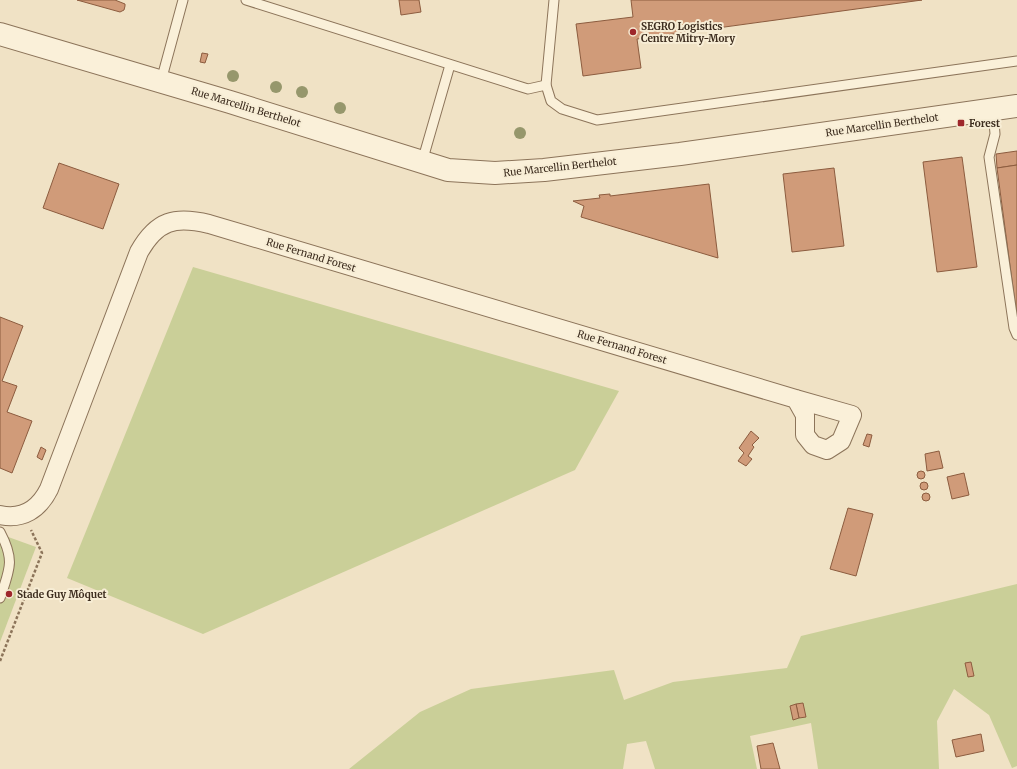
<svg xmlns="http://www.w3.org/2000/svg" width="1017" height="769" viewBox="0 0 1017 769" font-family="Merriweather,serif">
	<rect width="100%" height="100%" fill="#f0e2c5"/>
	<g fill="#cacf98">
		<polygon points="193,267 619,391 575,470 203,634 67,578"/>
		<polygon points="0,534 36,547 0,642"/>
		<polygon points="1017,584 1017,766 1012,768 989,715 954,689 937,721 939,769 818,769 811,723 750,736 757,769 655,769 646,741 627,744 623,769 349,769 420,712 471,689 614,670 624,700 673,682 787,668 801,636"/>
	</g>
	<g fill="#d09b79" stroke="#8c5c3f">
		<polygon points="77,0 115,0 125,4 125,6 124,10 120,12"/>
		<polygon points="399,0 419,0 421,12 401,15"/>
		<polygon points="631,0 922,0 637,39 641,68 583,76 576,24 633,17"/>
		<polygon points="202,53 208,54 205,63 200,62"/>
		<polygon points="1017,151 1017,165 997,168 996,154"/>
		<polygon points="962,157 977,267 937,272 923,162"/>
		<polygon points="59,163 119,184 103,229 43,208"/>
		<polygon points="1017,165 1017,318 997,168"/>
		<polygon points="834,168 844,246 792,252 783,174"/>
		<polygon points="709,184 718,258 581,217 584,206 573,201 600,198 599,195 610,194 610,196"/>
		<polygon points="0,317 23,326 2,381 17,386 7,412 32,421 12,473 0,468"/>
		<polygon points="751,431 759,438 752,445 754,447 748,456 752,459 746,466 738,461 744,453 739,448"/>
		<polygon points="867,434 872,435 869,447 863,445"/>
		<polygon points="41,447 46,450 42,460 37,457"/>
		<polygon points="939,451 943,468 927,471 925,454"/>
		<circle cx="921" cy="475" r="4"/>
		<polygon points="964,473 969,495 952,499 947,477"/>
		<circle cx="924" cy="486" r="4"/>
		<circle cx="926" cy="497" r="4"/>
		<polygon points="848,508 873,514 856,576 830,569"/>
		<polygon points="971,662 974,676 968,677 965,663"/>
		<polygon points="803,703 806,717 799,718 796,704"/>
		<polygon points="796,704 799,718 793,720 790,706"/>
		<polygon points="981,734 984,751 956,757 952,740"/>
		<polygon points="773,743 780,769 761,769 757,746"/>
	</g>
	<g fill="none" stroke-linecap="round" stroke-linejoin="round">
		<g stroke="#8c745a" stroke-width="11">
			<g id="service">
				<polyline points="246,0 528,89 546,85"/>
				<polyline points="554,0 546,85 551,101 562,109 597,120 1017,61"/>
				<polyline points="161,81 183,0"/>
				<polyline points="993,110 995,134 989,157 1014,328 1017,335"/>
				<polyline points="422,162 450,65"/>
				<path d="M0,532C15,560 10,569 0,598"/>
			</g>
		</g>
		<g stroke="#8c745a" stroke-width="20">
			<path id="minor" d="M0,515C23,520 39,509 49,489L139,252C157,220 175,216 209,224L796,399L852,415L841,441L827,450L813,445L805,435V415L796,399"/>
		</g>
		<g stroke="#8c745a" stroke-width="24">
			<polyline id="tertiary" points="0,34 230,102 448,170 495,173 544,170 680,154 1017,106"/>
		</g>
		<polyline stroke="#8c745a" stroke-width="2.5" stroke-dasharray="3 2" stroke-linecap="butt" points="0,661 42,553 31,530"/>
		<use href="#service" stroke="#faf0d9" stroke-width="9"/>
		<use href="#minor" stroke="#faf0d9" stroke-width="18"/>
		<use href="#tertiary" stroke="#faf0d9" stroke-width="22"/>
	</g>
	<g fill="#96976c">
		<circle cx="233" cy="76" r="6"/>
		<circle cx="276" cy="87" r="6"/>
		<circle cx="302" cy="92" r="6"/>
		<circle cx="340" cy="108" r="6"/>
		<circle cx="520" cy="133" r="6"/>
	</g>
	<g fill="#9e272b" stroke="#f7edd5" stroke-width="1.5">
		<circle cx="633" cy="32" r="4"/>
		<rect x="957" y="119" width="8" height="8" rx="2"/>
		<circle cx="9" cy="594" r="4"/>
	</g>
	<g text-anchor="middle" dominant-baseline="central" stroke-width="4" stroke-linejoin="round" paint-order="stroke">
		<g font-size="10" font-weight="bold" fill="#3c2c1e" stroke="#f7edd5" text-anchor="start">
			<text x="641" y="26">SEGRO Logistics<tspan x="641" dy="12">Centre Mitry-Mory</tspan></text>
			<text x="969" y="123">Forest</text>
			<text x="17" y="594">Stade Guy Môquet</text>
		</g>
		<g font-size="10" fill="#3c2c1e" stroke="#f7edd5">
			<text transform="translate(246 107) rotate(17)">Rue Marcellin Berthelot</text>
			<text transform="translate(882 125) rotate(-8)">Rue Marcellin Berthelot</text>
			<text transform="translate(560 167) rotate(-6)">Rue Marcellin Berthelot</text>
			<text transform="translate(311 255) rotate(17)">Rue Fernand Forest</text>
			<text transform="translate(622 347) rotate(17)">Rue Fernand Forest</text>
		</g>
	</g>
</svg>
